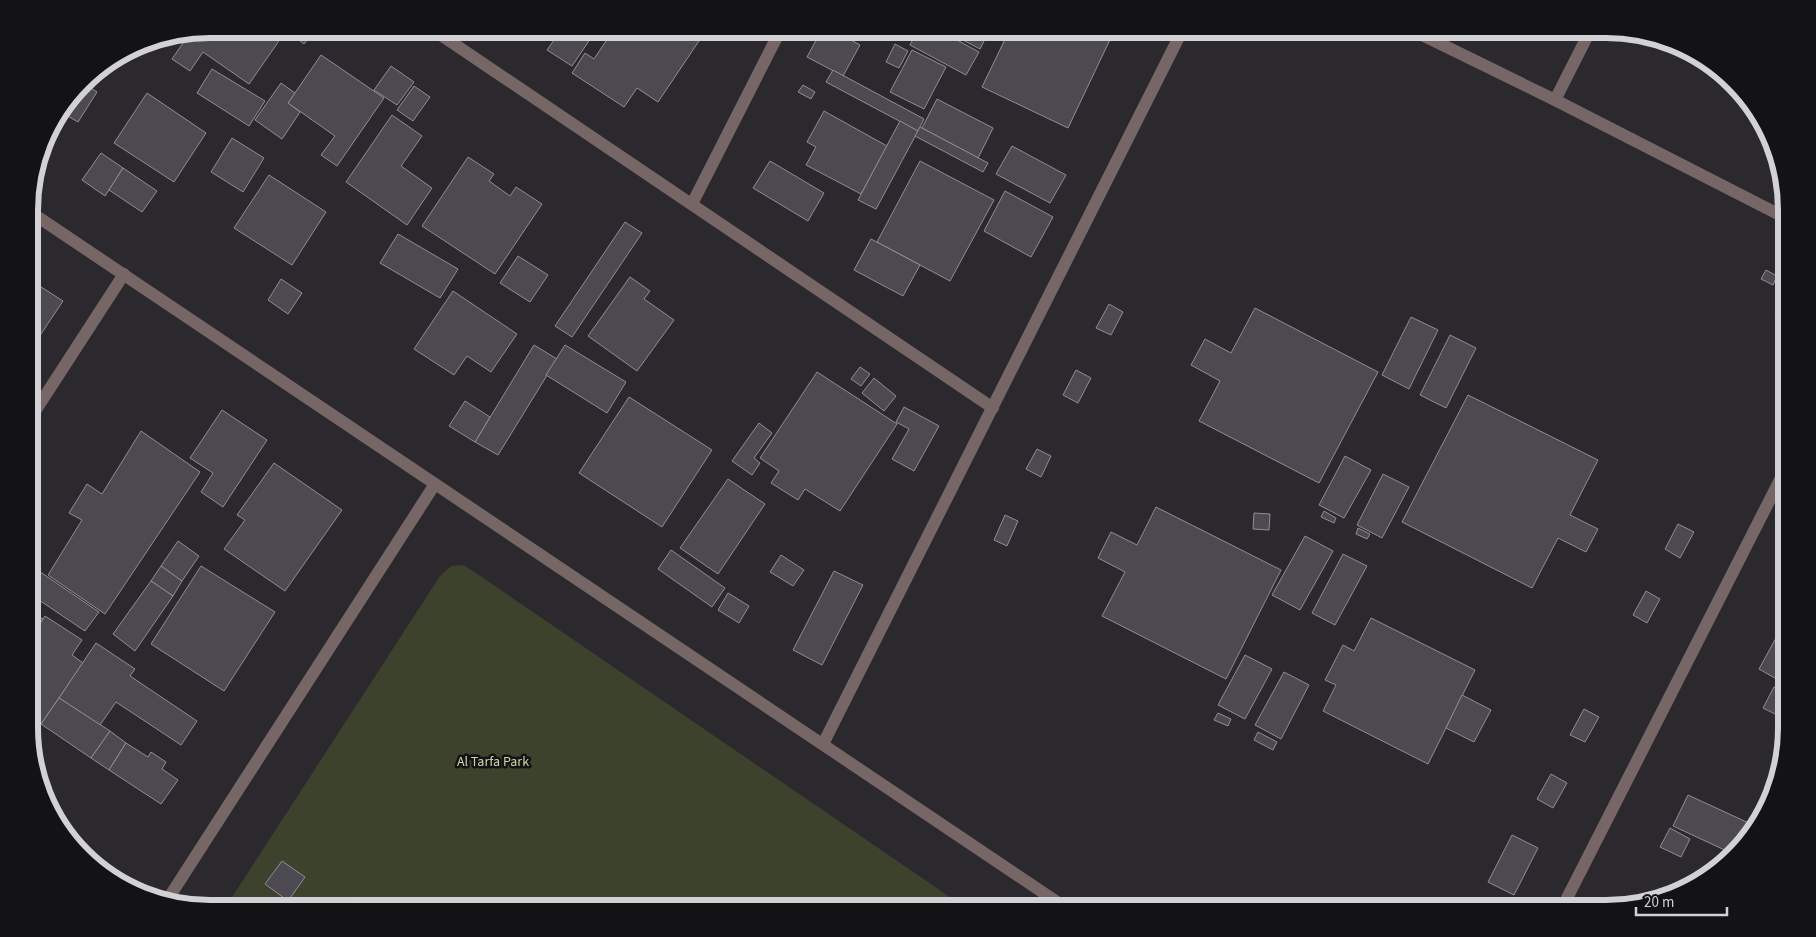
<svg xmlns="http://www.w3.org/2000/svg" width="1816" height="937" viewBox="0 0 1816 937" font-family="'Source Sans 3',sans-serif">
	<rect width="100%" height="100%" fill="#2b282e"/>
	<polygon fill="#3d422d" points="463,565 476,573 966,908 225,908 440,576 451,566"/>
	<g fill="#4c4a50" stroke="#908d94">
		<polygon points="210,29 273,29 283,35 249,84 203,52 190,71 172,59 190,33"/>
		<polygon points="285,29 315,29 304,44"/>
		<polygon points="562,29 597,29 572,66 547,50"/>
		<polygon points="614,29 624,33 627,29 700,29 705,32 658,102 637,88 624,107 572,73 585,53 594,59"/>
		<polygon points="822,29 831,29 860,45 843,76 807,57"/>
		<polygon points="918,29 937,29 979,52 966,75 910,45"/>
		<polygon points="966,29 990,29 980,49 961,39"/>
		<polygon points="1010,29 1115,29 1068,128 982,87"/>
		<polygon points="895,44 908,51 899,68 886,62"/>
		<polygon points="912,50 946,67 924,109 890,92"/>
		<polygon points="321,55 384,98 337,166 321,155 335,136 288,103"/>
		<polygon points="391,66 414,82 397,105 374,90"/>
		<polygon points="212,69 265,101 249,126 197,93"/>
		<polygon points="833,70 924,119 918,131 826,82"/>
		<polygon points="83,83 97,92 78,122 61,112"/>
		<polygon points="281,83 295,93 288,103 300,112 282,139 255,120"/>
		<polygon points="803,85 815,92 811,99 798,92"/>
		<polygon points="414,86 430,97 413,121 397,110"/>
		<polygon points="147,93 206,133 174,182 114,143"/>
		<polygon points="937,99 993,128 978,158 922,128"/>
		<polygon points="824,111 887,146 861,194 806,165 816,147 807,142"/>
		<polygon points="392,115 422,136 401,166 432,188 407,225 346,182"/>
		<polygon points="900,121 918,131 876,209 858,200"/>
		<polygon points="920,127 988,163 983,172 915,136"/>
		<polygon points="232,138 264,158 243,192 211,172"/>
		<polygon points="1012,146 1066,175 1050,203 996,174"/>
		<polygon points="101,153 123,168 105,196 82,180"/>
		<polygon points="468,157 494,174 489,181 510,196 516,187 542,204 495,274 422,226"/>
		<polygon points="770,161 824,193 808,221 753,188"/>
		<polygon points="920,161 994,200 950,281 877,242"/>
		<polygon points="123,168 157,191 142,212 109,190"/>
		<polygon points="269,175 326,212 292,265 234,228"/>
		<polygon points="1005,191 1053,217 1031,257 984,231"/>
		<polygon points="625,222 642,233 572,337 555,326"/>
		<polygon points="398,234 458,269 440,298 380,263"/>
		<polygon points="871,239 920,265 903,296 854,270"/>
		<polygon points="518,256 548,275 530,302 500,283"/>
		<polygon points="1766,270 1777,276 1773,285 1761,279"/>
		<polygon points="630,277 650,291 644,299 674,320 637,371 588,336"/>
		<polygon points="281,279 302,293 288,314 268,300"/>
		<polygon points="38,285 63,301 29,352 29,298"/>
		<polygon points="453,291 517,334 491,372 467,356 454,375 414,349"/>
		<polygon points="1786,296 1786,321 1775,315"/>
		<polygon points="1109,304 1123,312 1111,335 1096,328"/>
		<polygon points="1255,308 1378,372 1319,483 1199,421 1220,381 1191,365 1205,339 1231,353"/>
		<polygon points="1411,317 1438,330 1409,389 1382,375"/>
		<polygon points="1450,335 1476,348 1446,408 1420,395"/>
		<polygon points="534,345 557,359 498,455 475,442"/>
		<polygon points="565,345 626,382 607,413 546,375"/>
		<polygon points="860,367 870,374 861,386 851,379"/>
		<polygon points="1076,370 1091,378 1078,403 1063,395"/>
		<polygon points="817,372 897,424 840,511 805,489 798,500 771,483 779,471 760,458"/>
		<polygon points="874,378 896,396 884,411 862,393"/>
		<polygon points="1468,395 1598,460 1570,515 1598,529 1586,552 1558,538 1532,588 1402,522"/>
		<polygon points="629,397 712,450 662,527 579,473"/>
		<polygon points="465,401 490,417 475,442 449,426"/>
		<polygon points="904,407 939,426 914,471 892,459 909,429 896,422"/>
		<polygon points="222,410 267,440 223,507 201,492 213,473 190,458"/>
		<polygon points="759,423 772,433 754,458 760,463 752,475 732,461"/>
		<polygon points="141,431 200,472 105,614 48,575 82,520 69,513 87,484 102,494"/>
		<polygon points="1037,449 1051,456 1041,477 1026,469"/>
		<polygon points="1345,456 1371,470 1344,518 1319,505"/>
		<polygon points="274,463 342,510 285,591 224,549 245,520 237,515"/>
		<polygon points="1383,474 1409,487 1382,538 1357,525"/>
		<polygon points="728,479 765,504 718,574 680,548"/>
		<polygon points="1156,507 1281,570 1226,679 1102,616 1125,572 1098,558 1111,532 1137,545"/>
		<polygon points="1324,511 1336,518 1334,523 1321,517"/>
		<polygon points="1254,513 1270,514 1269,530 1253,529"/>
		<polygon points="1005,515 1018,521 1007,546 994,540"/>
		<polygon points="1678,524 1694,532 1680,558 1665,549"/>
		<polygon points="1358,528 1370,534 1367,539 1356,534"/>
		<polygon points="1305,536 1333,551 1300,610 1272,595"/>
		<polygon points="178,541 199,556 182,581 161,566"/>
		<polygon points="671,550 725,588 712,607 658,569"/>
		<polygon points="1343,554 1367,566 1335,625 1312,613"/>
		<polygon points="781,555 804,570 793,586 770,572"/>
		<polygon points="30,565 99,612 85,631 30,594"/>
		<polygon points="161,566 182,581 173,596 151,581"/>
		<polygon points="201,566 275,612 224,691 151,644"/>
		<polygon points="834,571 863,585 822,665 793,650"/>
		<polygon points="151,581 173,596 135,651 113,634"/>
		<polygon points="1646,591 1660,599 1647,623 1633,615"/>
		<polygon points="728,593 749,606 739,623 718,610"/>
		<polygon points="30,611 43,619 30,639"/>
		<polygon points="45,616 82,640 72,655 83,663 41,724 30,717 30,639"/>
		<polygon points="1371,618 1475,670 1428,764 1323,711 1336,685 1325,680 1343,645 1354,651"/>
		<polygon points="1776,638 1787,644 1787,685 1759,669"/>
		<polygon points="96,643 135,669 130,676 197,721 181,745 116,702 100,725 59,698"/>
		<polygon points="1245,655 1272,669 1245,719 1218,705"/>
		<polygon points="1284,672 1309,685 1281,739 1255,725"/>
		<polygon points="1774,687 1787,693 1787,720 1763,708"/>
		<polygon points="1462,695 1491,710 1474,742 1446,728"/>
		<polygon points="59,698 110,731 91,758 41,724"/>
		<polygon points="1584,709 1599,717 1585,742 1570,735"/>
		<polygon points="1218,713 1231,719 1228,726 1214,720"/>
		<polygon points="30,729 39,735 30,747"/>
		<polygon points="110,731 126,743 109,770 91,758"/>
		<polygon points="1258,732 1277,742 1273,750 1254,740"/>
		<polygon points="126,743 148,757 151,752 166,762 162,769 178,780 161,804 109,770"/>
		<polygon points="1551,774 1567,783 1553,808 1537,799"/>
		<polygon points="1688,795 1753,825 1729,852 1673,826"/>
		<polygon points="1670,828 1690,839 1681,857 1660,847"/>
		<polygon points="1512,835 1538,848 1514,895 1488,882"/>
		<polygon points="282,861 305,877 288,901 265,884"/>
		<polygon points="353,897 368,907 367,908 346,908"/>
	</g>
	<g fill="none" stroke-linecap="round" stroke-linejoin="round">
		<g stroke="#766666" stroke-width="12">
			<polyline points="432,29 993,408"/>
			<polyline points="1410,29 1555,100 1786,218"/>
			<polyline points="1555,100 1591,29"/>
			<polyline points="692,204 781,29"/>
			<polyline points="29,211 1066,908"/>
			<polyline points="30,419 124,274"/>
			<polyline points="823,744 1183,29"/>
			<polyline points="168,899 435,484"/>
			<polyline points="1562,908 1787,466"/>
		</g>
	</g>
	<g text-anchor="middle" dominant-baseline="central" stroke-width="5" stroke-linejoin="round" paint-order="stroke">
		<g font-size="14" fill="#cad7a0" stroke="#131214">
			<text x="493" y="762">Al Tarfa Park</text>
		</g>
	</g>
	<path d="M0 0H1816V937H0ZM210 38H1606A172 172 0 0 1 1778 210V728A172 172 0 0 1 1606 900H210A172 172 0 0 1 38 728V210A172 172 0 0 1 210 38Z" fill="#131214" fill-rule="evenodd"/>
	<path fill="none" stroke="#d2d1d5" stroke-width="6" d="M210 38H1606A172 172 0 0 1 1778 210V728A172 172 0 0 1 1606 900H210A172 172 0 0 1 38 728V210A172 172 0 0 1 210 38Z"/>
	<path d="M1636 907v8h91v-8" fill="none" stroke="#d2d1d5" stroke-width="2.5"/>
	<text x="1644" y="907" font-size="15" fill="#d2d1d5" stroke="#131214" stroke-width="4" paint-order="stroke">20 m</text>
</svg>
